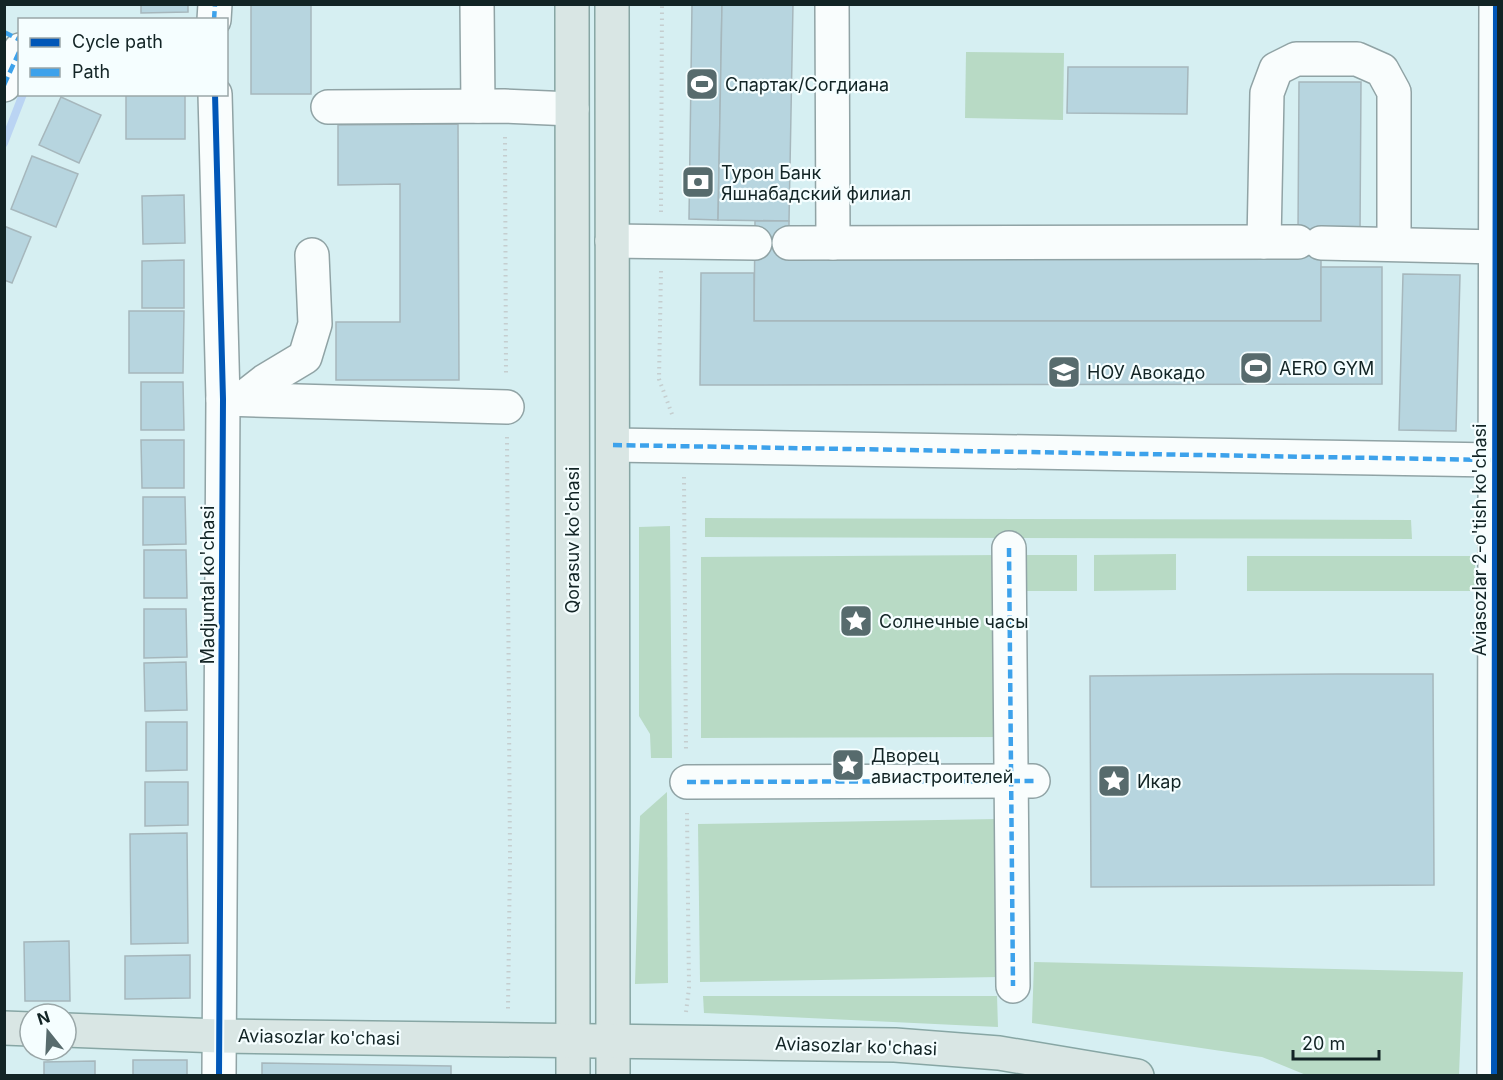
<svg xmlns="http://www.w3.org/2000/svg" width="1503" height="1080" viewBox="0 0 1503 1080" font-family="Inter,sans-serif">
	<rect width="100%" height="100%" fill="#d6eff2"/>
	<g fill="#b8dac5">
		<polygon points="966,52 1064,53 1063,120 965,118"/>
		<polygon points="705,518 1411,520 1412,539 705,537"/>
		<polygon points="670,526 672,758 651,758 650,734 639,716 639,527"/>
		<polygon points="1176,554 1176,590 1094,591 1094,555"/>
		<polygon points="1000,555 1001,737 701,738 701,557"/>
		<rect x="1026" y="555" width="51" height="36"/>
		<rect x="1247" y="556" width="228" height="35"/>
		<polygon points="667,792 668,983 635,984 640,816"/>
		<polygon points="997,819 999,977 700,982 698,824"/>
		<polygon points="1034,962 1463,972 1459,1075 1306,1075 1262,1057 1032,1023"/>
		<polygon points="703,996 997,996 998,1027 704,1013"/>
	</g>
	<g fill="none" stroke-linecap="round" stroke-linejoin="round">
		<polyline stroke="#bad4f3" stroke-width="8" points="4,143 23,94"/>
	</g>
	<g fill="#b7d5df" stroke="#a6b7bc" stroke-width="1.5">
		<polygon points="141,4 188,4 188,12 141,13"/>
		<rect x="251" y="4" width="60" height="90"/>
		<polygon points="692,4 722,4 718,220 689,219"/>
		<polygon points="722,4 793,4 789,221 718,220"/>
		<polygon points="1068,67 1188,67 1187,114 1067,113"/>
		<polygon points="1299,82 1361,82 1360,232 1298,232"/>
		<rect x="126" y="94" width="59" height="45"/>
		<polygon points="61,97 101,115 79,163 39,145"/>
		<polygon points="458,124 459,380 336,380 336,322 400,322 400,184 338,185 338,125"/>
		<polygon points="32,156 78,174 56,227 11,209"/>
		<polygon points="184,195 185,243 143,244 142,196"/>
		<polygon points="755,221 789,221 789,254 1321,232 1321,321 754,321"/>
		<polygon points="4,226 31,237 12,283 4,280"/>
		<polygon points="184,260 184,308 142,308 142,261"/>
		<polygon points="1321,267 1382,267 1382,384 700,385 701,273 754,273 754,321 1321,321"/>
		<polygon points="1403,274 1460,275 1456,431 1399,430"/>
		<polygon points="129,311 184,311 183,373 129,373"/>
		<polygon points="141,382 183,382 184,430 141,430"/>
		<polygon points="141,440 184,440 184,488 142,488"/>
		<polygon points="143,497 185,497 186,544 143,545"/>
		<polygon points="144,550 186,550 187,598 144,598"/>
		<polygon points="144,609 186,609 187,657 144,658"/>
		<polygon points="186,662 187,710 145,711 144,663"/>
		<polygon points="1337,674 1433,674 1434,885 1091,887 1090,676"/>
		<polygon points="146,722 187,722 187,770 146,771"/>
		<polygon points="145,782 188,782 188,825 145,826"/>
		<polygon points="187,833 188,943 131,944 130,834"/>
		<polygon points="69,941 70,1001 25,1001 24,942"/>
		<polygon points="190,955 190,998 125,999 125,956"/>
		<rect x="133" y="1060" width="54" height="16"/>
		<polygon points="95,1061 95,1076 44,1076 44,1062"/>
		<polygon points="262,1063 451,1066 451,1076 262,1076"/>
	</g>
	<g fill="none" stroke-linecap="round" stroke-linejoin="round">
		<g stroke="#90a3a5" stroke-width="36">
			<g id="minor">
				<polyline points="477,4 478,106"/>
				<polyline points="832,4 833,243"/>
				<polyline points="214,20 215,4"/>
				<polyline points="4,85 20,50"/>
				<polyline points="215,94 223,399 219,1076"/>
				<polyline points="328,107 504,106 572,109"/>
				<polyline points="612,241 755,243"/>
				<polyline points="1264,242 1267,93 1276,69 1296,59 1357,59 1382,70 1394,92 1394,244"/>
				<polyline points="789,243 1298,242"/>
				<polyline points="1321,243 1498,247"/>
				<polyline points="223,399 507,407"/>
				<polyline points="242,399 265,381 305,357 315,324 312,255"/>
				<polyline points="613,445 1494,460"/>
				<polyline points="1009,548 1013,986"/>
				<polyline points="687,782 1033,781"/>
				<polyline points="1494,1076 1496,4"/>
			</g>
		</g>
		<g stroke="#87a6a4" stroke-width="36">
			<g id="major">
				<polyline points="572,4 573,1076"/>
				<polyline points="612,4 613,1076"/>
				<polyline points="4,1028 30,1029"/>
				<polyline points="66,1030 219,1036 895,1045 999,1053 1137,1076"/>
			</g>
		</g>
		<g stroke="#c5cecf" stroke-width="4" stroke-dasharray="1.5 4.5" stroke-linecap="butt">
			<polyline points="505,137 506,376"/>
			<polyline points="661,212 662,4"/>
			<polyline points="661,271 659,379 673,417"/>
			<polyline points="507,437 510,858 508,1009"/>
			<polyline points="684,477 686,751"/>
			<polyline points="686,1012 689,988 687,813"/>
		</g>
		<use href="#minor" stroke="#f9fdfd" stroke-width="33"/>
		<use href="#major" stroke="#d9e6e4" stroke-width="33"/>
		<g stroke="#3da2eb" stroke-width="4.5" stroke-dasharray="9 4.5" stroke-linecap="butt">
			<polyline points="214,20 215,4"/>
			<polyline points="4,32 20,40"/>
			<polyline points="4,85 20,50"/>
			<polyline points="613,445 1494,460"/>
			<polyline points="1009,548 1013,986"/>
			<polyline points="687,782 1034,781"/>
		</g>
		<g stroke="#f5feff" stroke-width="10">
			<g id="cycleway">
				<polyline points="215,94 223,399 219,1076"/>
				<polyline points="1494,1076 1496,4"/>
			</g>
		</g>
		<use href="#cycleway" stroke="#0057b8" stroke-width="6"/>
	</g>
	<defs>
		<g id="stadium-square" transform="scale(1.725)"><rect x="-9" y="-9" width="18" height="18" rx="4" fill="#576b6d" stroke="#f5feff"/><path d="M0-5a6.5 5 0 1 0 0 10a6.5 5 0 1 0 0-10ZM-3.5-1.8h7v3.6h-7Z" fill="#fff"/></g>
		<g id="bank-square" transform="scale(1.725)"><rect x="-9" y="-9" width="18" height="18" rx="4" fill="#576b6d" stroke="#f5feff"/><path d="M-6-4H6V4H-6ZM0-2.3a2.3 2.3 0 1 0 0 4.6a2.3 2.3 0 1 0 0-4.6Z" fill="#fff"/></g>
		<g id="school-square" transform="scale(1.725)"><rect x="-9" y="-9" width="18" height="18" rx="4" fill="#576b6d" stroke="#f5feff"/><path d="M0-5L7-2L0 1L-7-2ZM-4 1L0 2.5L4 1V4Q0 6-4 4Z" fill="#fff"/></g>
		<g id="sight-square" transform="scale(1.725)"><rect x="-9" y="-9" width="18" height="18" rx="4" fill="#576b6d" stroke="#f5feff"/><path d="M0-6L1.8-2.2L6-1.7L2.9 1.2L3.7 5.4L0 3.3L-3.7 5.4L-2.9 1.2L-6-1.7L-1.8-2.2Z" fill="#fff"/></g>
	</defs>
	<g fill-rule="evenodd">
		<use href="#stadium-square" x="702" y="84"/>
		<use href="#bank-square" x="698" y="182"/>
		<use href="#stadium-square" x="1256" y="368"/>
		<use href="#school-square" x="1064" y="372"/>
		<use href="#sight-square" x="856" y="621"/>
		<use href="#sight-square" x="848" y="765"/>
		<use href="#sight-square" x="1114" y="781"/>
	</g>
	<g text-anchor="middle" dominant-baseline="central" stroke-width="4.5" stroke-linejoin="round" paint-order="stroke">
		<g font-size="18" fill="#122425" stroke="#f5feff" text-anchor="start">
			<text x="725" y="84">Спартак/Согдиана</text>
			<text x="721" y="172">Турон Банк<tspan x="721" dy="21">Яшнабадский филиал</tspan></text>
			<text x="1279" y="368">AERO GYM</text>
			<text x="1087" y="372">НОУ Авокадо</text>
			<text x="879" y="621">Солнечные часы</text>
			<text x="871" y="755">Дворец<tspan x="871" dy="21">авиастроителей</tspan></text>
			<text x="1137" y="781">Икар</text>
		</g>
		<g font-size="18" fill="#122425" stroke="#f5feff">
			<text transform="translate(572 540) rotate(-90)">Qorasuv ko'chasi</text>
			<text transform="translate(1479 540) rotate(-90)">Aviasozlar 2-o'tish ko'chasi</text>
			<text transform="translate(207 585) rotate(-90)">Madjuntal ko'chasi</text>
			<text transform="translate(319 1037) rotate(1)">Aviasozlar ko'chasi</text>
			<text transform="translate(856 1046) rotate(2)">Aviasozlar ko'chasi</text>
		</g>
	</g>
	<rect width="1503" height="1080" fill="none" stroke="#122425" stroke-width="12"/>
	<rect x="18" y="18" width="210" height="78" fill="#f5feff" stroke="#9aa7a8" stroke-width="1.5"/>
	<rect x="30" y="38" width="30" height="9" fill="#0057b8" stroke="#9aa7a8" stroke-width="1.5"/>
	<text x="72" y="48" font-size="18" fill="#122425">Cycle path</text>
	<rect x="30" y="68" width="30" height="9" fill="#3da2eb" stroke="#9aa7a8" stroke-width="1.5"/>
	<text x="72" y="78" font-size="18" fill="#122425">Path</text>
	<g transform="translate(48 1032) rotate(342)"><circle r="28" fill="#f5feff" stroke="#9aa7a8" stroke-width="1.5"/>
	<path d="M0-4.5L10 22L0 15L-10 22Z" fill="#576b6d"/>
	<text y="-9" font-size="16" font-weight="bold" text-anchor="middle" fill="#122425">N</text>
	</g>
	<path d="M1293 1050v9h86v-9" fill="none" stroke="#122425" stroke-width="3"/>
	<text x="1302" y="1050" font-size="18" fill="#122425" stroke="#f5feff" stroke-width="4.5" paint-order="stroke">20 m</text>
</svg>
